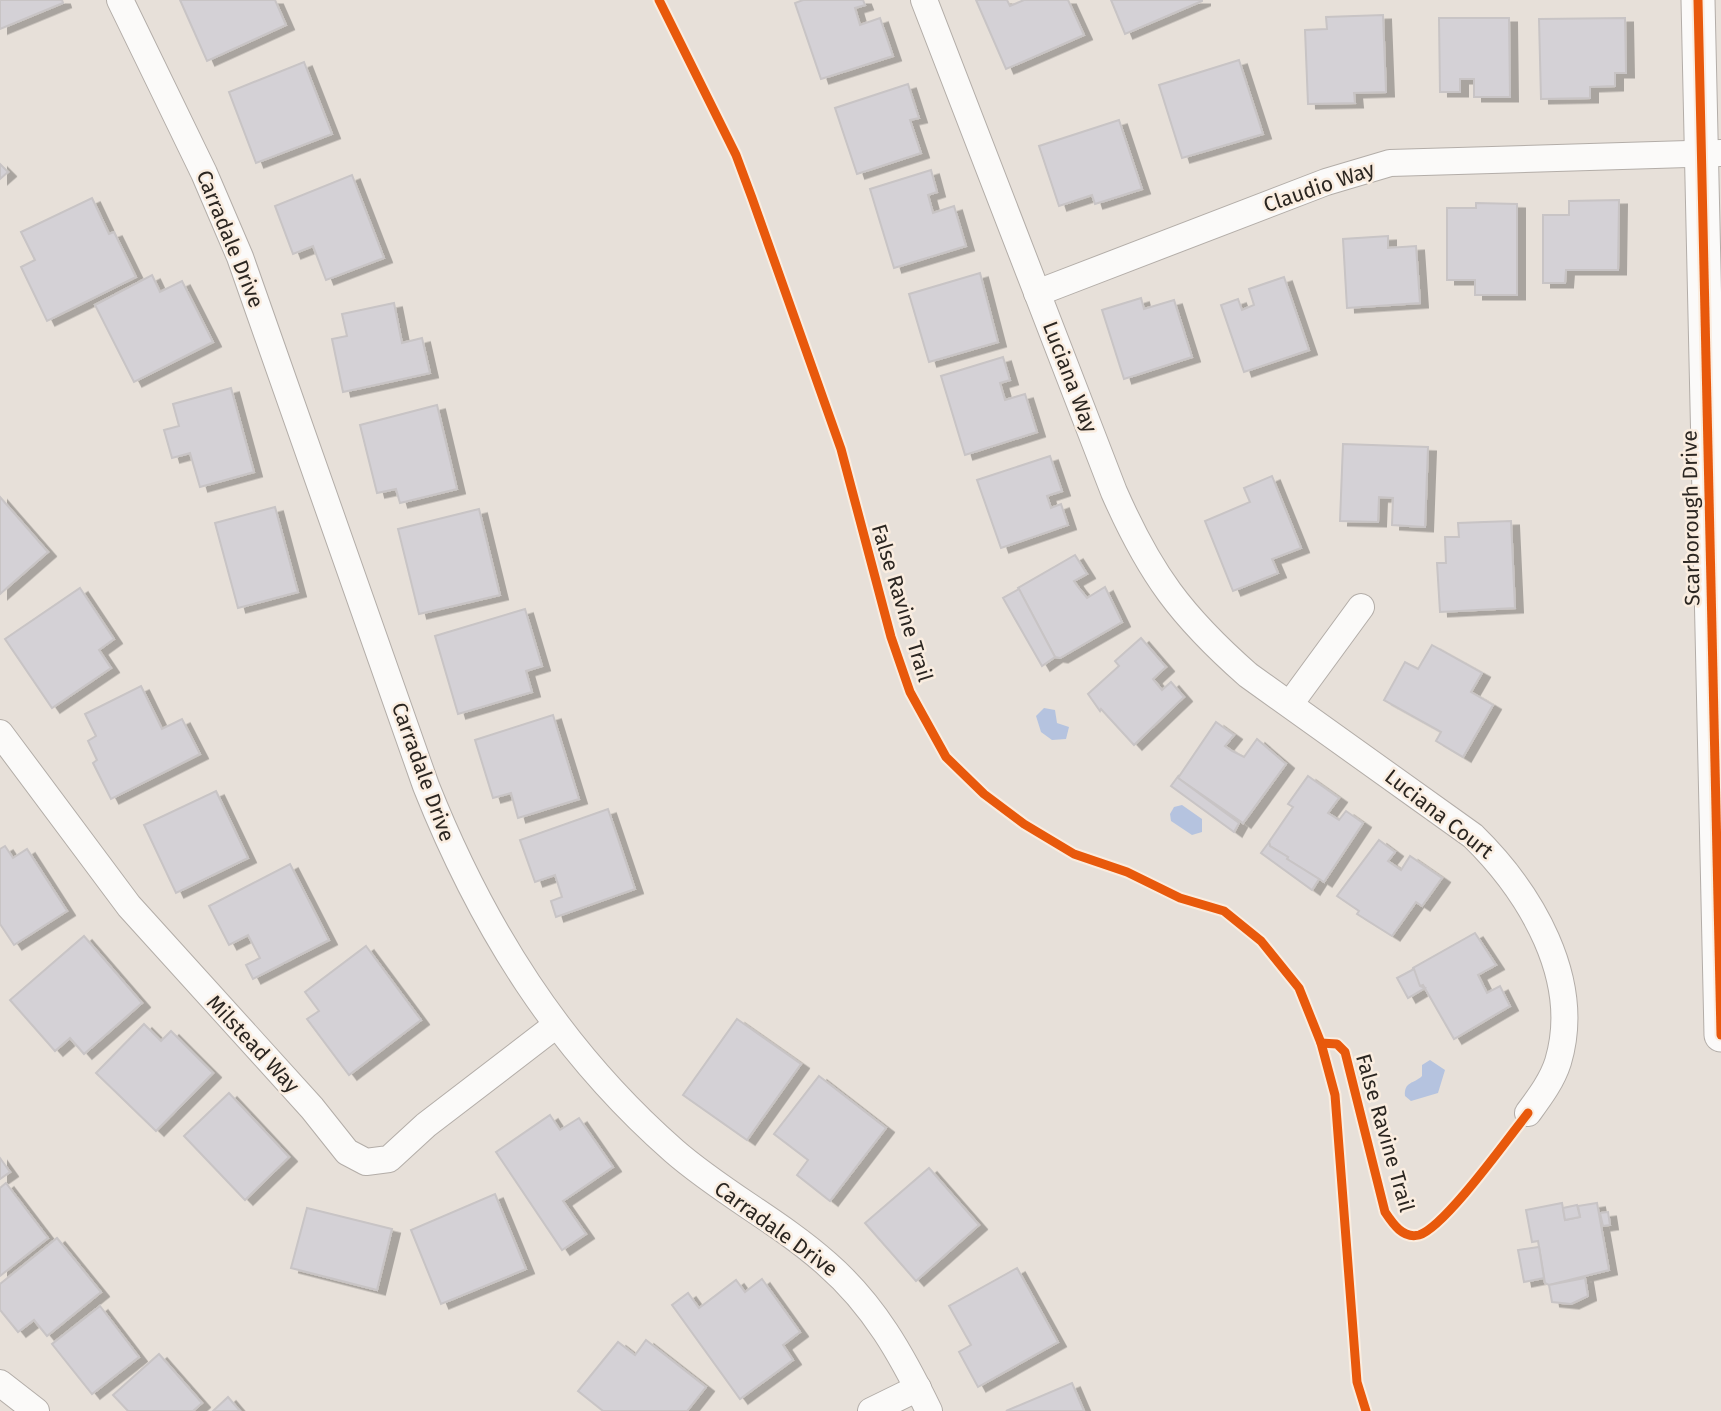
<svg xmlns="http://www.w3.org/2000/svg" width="1721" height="1411" viewBox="0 0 1721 1411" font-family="'Fira Sans',sans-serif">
	<defs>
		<filter id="shadow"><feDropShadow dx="8" dy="4.5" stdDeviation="0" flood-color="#0004"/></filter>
	</defs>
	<rect width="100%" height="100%" fill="#e7e0d9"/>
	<g fill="#b5c3df">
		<polygon points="1044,708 1055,710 1057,723 1069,727 1066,739 1052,740 1041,732 1036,716"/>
		<polygon points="1182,805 1202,819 1202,832 1192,835 1171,821 1170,814 1174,807"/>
		<path d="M1430,1060L1445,1070L1438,1093L1411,1101L1405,1096C1404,1081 1414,1084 1422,1076V1065Z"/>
	</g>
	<g fill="#d4d1d6" stroke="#c8c4c5" stroke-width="2" filter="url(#shadow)">
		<polygon points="0,0 62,0 63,3 0,29"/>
		<polygon points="180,0 275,0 286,25 207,61"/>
		<polygon points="803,0 863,0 865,5 855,8 860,25 880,18 893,56 821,79 795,3"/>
		<polygon points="976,0 1007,0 1010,6 1024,0 1068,0 1084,35 1006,69"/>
		<polygon points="1111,0 1202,0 1202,1 1125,34"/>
		<polygon points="1383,15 1386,92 1354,93 1355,103 1308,104 1305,30 1327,29 1326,17"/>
		<polygon points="1439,18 1509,18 1510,97 1474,97 1474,79 1460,79 1460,92 1440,92"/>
		<polygon points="1625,18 1626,73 1615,73 1615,86 1590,87 1590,98 1541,99 1539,19"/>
		<polygon points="1239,60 1263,134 1182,158 1159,85"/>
		<polygon points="304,62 332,134 256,163 229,92"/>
		<polygon points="908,84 919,118 910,120 921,153 857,174 835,108"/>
		<polygon points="1119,120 1142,189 1095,204 1092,195 1059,206 1039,146"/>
		<polygon points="0,164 8,172 0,179"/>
		<polygon points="931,170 937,192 928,195 933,213 954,206 966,246 894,268 870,189"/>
		<polygon points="352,175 384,258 326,280 313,246 293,254 275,206"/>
		<polygon points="92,198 109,234 114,232 136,277 47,321 21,267 35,260 21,232"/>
		<polygon points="1619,200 1618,270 1566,270 1565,283 1543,283 1543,215 1569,215 1569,201"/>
		<polygon points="1476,203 1517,204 1517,295 1475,295 1475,280 1447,280 1447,208 1476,208"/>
		<polygon points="1388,236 1388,248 1416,246 1420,303 1347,308 1343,239"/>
		<polygon points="980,273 998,342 929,362 909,294"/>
		<polygon points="152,275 160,292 182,281 213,342 134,382 95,305"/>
		<polygon points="1284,277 1309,350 1244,372 1221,305 1238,299 1242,310 1254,305 1249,289"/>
		<polygon points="1141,298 1144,309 1174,300 1192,357 1124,379 1102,310"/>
		<polygon points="394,303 402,343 422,338 430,373 343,392 332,339 347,336 342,314"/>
		<polygon points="1003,357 1010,380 1000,383 1005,400 1025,394 1037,432 965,455 941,376"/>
		<polygon points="231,388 254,472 200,487 190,453 172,458 164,430 179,426 173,404"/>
		<polygon points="437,405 457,489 400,503 396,489 377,493 360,425"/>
		<polygon points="1343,444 1428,447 1425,527 1392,525 1393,498 1379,497 1378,522 1340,521"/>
		<polygon points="1050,456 1062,491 1047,496 1051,508 1061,504 1068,525 1001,548 977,480"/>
		<polygon points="1272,476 1301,548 1272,559 1278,573 1233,591 1205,521 1250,502 1244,488"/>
		<polygon points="0,497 48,552 0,594"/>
		<polygon points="275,507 298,592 238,608 215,523"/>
		<polygon points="479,509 500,595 419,614 398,529"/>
		<polygon points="1511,521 1515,608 1440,612 1437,563 1446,563 1445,537 1459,537 1458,523"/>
		<polygon points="1075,555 1087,574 1074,581 1078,587 1087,598 1105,587 1122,622 1060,658 1055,657 1018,588"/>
		<polygon points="80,588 114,639 99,650 111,668 52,708 5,639"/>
		<polygon points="1019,589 1055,657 1042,666 1003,598"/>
		<polygon points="525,609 542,666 526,671 532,692 458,714 435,636"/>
		<polygon points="1141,638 1166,667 1153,679 1162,690 1171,682 1184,697 1134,745 1101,709 1100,711 1088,694 1119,666 1115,661"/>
		<polygon points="1432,645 1482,673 1471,692 1493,705 1463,757 1436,741 1441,732 1384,700 1405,662 1418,669"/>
		<polygon points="141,686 162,729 182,719 200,754 111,799 93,763 97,760 88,741 96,736 85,714"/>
		<polygon points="553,715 579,799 518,818 511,793 493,798 475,740"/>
		<polygon points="1216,722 1234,735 1225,746 1232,751 1244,757 1257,739 1286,764 1243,823 1178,778"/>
		<polygon points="1179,775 1178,778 1239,823 1234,832 1171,786"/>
		<polygon points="1308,776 1339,798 1328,813 1339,820 1346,811 1363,823 1324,882 1287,859 1288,857 1270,846 1269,842 1293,807 1288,804"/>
		<polygon points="216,791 248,858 176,893 144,825"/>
		<polygon points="608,809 635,889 556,917 551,901 562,897 555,875 535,882 520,840"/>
		<polygon points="1379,840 1395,852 1388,861 1401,870 1410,856 1442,878 1422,906 1416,902 1392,936 1357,914 1359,911 1337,896"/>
		<polygon points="1269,842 1270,846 1288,857 1287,859 1319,879 1312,890 1261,853"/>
		<polygon points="5,846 13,858 27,849 67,911 14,945 0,924 0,849"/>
		<polygon points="290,864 329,940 253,979 246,965 260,958 248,935 229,945 209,906"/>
		<polygon points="1475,933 1496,965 1478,975 1487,993 1500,986 1510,1006 1454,1039 1423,985 1420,986 1412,972 1413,968"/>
		<polygon points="84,936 142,1003 84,1054 70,1038 55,1051 10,1000"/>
		<polygon points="366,946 421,1020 349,1075 307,1019 319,1011 305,992"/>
		<polygon points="1414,969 1420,986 1425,988 1408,998 1397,978"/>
		<polygon points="737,1019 801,1064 747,1140 683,1095"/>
		<polygon points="144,1024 161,1041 171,1031 213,1073 156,1131 96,1073"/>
		<polygon points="819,1076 886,1128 830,1201 797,1175 808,1160 774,1134"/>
		<polygon points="229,1093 289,1157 245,1200 184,1136"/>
		<polygon points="550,1115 560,1130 579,1118 613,1167 563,1201 586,1234 562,1250 496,1152"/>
		<polygon points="0,1158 10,1172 0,1179"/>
		<polygon points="929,1168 979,1225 916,1281 865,1223"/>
		<polygon points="6,1183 48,1238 0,1276 0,1188"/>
		<polygon points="495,1194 526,1269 441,1304 411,1230"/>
		<polygon points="1562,1203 1565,1220 1580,1217 1578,1206 1597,1203 1609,1270 1549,1285 1545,1283 1538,1241 1532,1242 1526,1210"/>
		<polygon points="1577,1205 1580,1217 1565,1220 1563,1208"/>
		<polygon points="307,1208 392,1229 377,1290 291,1268"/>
		<polygon points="1608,1212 1610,1225 1603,1226 1600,1213"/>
		<polygon points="57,1238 101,1292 47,1336 34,1320 18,1332 0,1310 0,1284"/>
		<polygon points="1539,1247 1544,1278 1524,1282 1518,1250"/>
		<polygon points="1017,1268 1058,1342 978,1387 959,1352 971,1345 949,1306"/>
		<polygon points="1585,1278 1588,1296 1571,1304 1552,1302 1549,1285"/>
		<polygon points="762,1279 800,1332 783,1345 793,1360 740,1399 672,1305 688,1293 699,1308 736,1280 745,1292"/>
		<polygon points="100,1306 139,1357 92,1394 52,1344"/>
		<polygon points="646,1340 706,1387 687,1411 603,1411 578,1391 618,1342 635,1355"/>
		<polygon points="159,1354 202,1403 193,1411 128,1411 113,1395"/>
		<polygon points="1072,1383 1084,1411 1006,1411"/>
		<polygon points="228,1397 240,1411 213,1411"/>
	</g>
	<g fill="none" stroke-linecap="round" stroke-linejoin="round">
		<g stroke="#b3ada8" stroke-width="28">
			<g id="minor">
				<path d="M120,0L204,173L240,257L426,786C482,927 559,1050 674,1151C722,1193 780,1222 827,1264C874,1305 902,1355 929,1411"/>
				<path d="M924,0L1114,492C1150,574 1181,616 1248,675L1473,836C1530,892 1583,979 1558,1062C1552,1081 1539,1098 1528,1113"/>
				<polyline points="1037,293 1326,182 1390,163 1721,153"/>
				<polyline points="1290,704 1361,607"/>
				<polyline points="0,733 129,906 312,1108 347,1152 366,1162 389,1159 426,1125 555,1026"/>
				<polyline points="0,1383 36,1411"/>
				<polyline points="871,1411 918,1388"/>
			</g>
		</g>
		<g stroke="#b3ada8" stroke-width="35">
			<polyline id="tertiary" points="1698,0 1721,1035"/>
		</g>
		<use href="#minor" stroke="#fbfaf9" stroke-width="26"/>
		<use href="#tertiary" stroke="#fbfaf9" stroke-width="33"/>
		<g stroke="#faede0" stroke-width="13">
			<g id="cycleway">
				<polyline points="659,0 736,155 752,198 841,449 891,637 910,692 946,757 984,794 1024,824 1074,854 1127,872 1180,898 1224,911 1261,941 1299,988 1321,1043 1335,1095 1357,1382 1366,1411"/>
				<polyline points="1698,0 1721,1035"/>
				<path d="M1321,1043L1337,1044L1345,1052L1385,1212C1393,1224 1403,1239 1419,1235C1444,1228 1509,1137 1528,1113"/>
			</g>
		</g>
		<use href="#cycleway" stroke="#e8590c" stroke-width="9"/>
	</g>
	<g text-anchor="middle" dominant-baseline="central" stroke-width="5" stroke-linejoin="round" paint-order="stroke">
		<g font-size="21" fill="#2b2621" stroke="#faede0">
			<text transform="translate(1319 187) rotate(-19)">Claudio Way</text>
			<text transform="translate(230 239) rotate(68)">Carradale Drive</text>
			<text transform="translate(1070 377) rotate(69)">Luciana Way</text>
			<text transform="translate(1691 518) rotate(-91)">Scarborough Drive</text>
			<text transform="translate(902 603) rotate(73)">False Ravine Trail</text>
			<text transform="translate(423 772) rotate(70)">Carradale Drive</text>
			<text transform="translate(1439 814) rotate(38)">Luciana Court</text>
			<text transform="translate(253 1044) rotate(47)">Milstead Way</text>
			<text transform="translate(1385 1133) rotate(74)">False Ravine Trail</text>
			<text transform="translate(776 1229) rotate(36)">Carradale Drive</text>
		</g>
	</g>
</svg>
